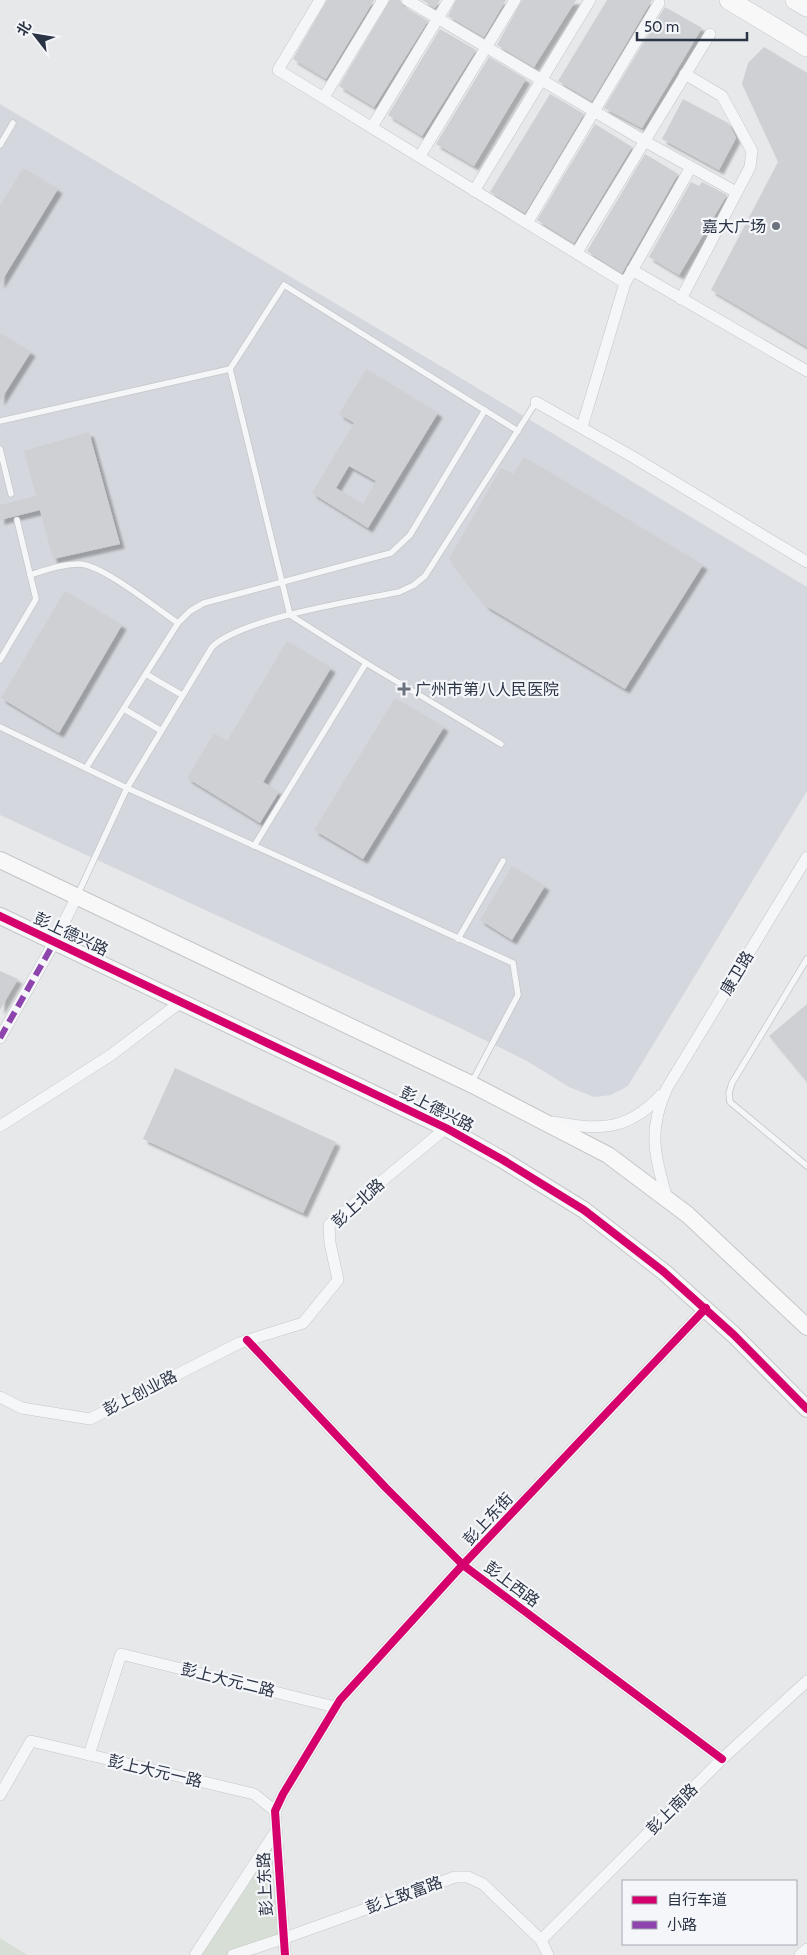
<svg xmlns="http://www.w3.org/2000/svg" width="807" height="1955" viewBox="0 0 807 1955" font-family="Cabin,'Noto Sans SC',sans-serif">
	<defs>
		<filter id="shadow"><feDropShadow dx="4.5" dy="4.5" stdDeviation="1" flood-color="#0004"/></filter>
	</defs>
	<rect width="100%" height="100%" fill="#e6e8ea"/>
	<polygon fill="#d4d7dd" points="0,104 449,371 807,587 807,791 628,1086 611,1095 594,1097 569,1087 527,1061 458,1027 0,815"/>
	<g fill="#d6ded6">
		<polygon points="276,1831 282,1939 233,1955 195,1955"/>
		<polygon points="0,1938 27,1955 0,1955"/>
	</g>
	<g fill="#ced0d3" fill-rule="evenodd" filter="url(#shadow)">
		<polygon points="327,0 374,0 326,79 293,59"/>
		<polygon points="390,0 400,0 403,6 428,21 374,107 339,86"/>
		<polygon points="422,0 440,0 435,8"/>
		<polygon points="456,0 506,0 484,37 448,16"/>
		<polygon points="522,0 576,0 534,67 497,45"/>
		<polygon points="607,0 652,0 592,101 558,81"/>
		<polygon points="665,7 702,28 642,128 604,108"/>
		<polygon points="440,29 476,50 422,136 388,115"/>
		<polygon points="764,47 807,73 807,347 711,290 778,162 742,84 748,63"/>
		<polygon points="489,57 526,79 474,166 436,144"/>
		<polygon points="550,94 584,114 525,213 490,192"/>
		<polygon points="683,99 728,123 736,138 719,170 662,139"/>
		<polygon points="595,124 632,147 574,243 537,220"/>
		<polygon points="645,154 678,174 622,273 587,251"/>
		<polygon points="23,168 58,189 0,284 0,206"/>
		<polygon points="691,182 699,186 702,182 727,195 679,275 649,257"/>
		<polygon points="0,333 31,352 0,401"/>
		<path d="M366,369L438,413L368,528L312,493L354,423L339,414ZM349,466L376,481L363,504L336,488Z"/>
		<polygon points="89,432 120,544 53,559 40,510 0,520 0,505 36,496 24,451"/>
		<polygon points="524,457 703,565 625,689 486,606 449,559 501,468 513,474"/>
		<polygon points="65,591 122,625 59,733 1,698"/>
		<polygon points="287,641 331,668 263,782 279,792 260,823 187,778 214,733 227,741"/>
		<polygon points="395,698 444,727 363,859 314,830"/>
		<polygon points="512,866 545,886 512,940 480,920"/>
		<polygon points="0,971 18,979 0,1010"/>
		<polygon points="807,1004 807,1082 769,1036"/>
		<polygon points="175,1068 336,1142 303,1213 143,1139"/>
	</g>
	<g fill="none" stroke-linecap="round" stroke-linejoin="round">
		<g stroke="#c4c6c8" stroke-width="7">
			<g id="lane">
				<polyline points="0,145 13,123"/>
				<polyline points="230,369 290,615 366,663 501,744"/>
				<polyline points="0,421 230,369 284,285 518,431"/>
				<polyline points="0,449 11,494"/>
				<path d="M30,575C46,570 62,564 79,564C102,564 157,609 178,623"/>
				<polyline points="0,660 36,599 17,520"/>
				<polyline points="146,674 182,695"/>
				<polyline points="124,709 160,730"/>
				<polyline points="0,727 127,788 513,963 518,995 472,1082"/>
				<polyline points="86,768 178,623 190,611 204,603 391,553 410,535 485,410"/>
				<polyline points="254,846 366,663"/>
				<path d="M77,896L127,788L212,647C242,618 355,601 399,592L414,585L425,576L536,402"/>
				<polyline points="458,939 503,861"/>
				<polyline points="807,959 732,1083 729,1093 730,1102 807,1166"/>
			</g>
		</g>
		<g stroke="#c4c6c8" stroke-width="12">
			<g id="street">
				<polyline points="320,0 278,70 625,283"/>
				<polyline points="407,0 646,142 736,192"/>
				<polyline points="324,97 383,0"/>
				<polyline points="372,127 449,0"/>
				<polyline points="420,156 515,0"/>
				<polyline points="474,191 590,0"/>
				<polyline points="527,223 659,3"/>
				<polyline points="577,252 710,34"/>
				<polyline points="632,270 807,371"/>
				<polyline points="681,299 750,167 752,151 722,96 685,74"/>
				<polyline points="536,402 633,457 807,562"/>
				<polyline points="582,427 625,283 691,167"/>
				<polyline points="0,1038 55,941 76,898"/>
				<path d="M553,1122C598,1130 627,1132 661,1095"/>
				<polyline points="0,1126 111,1055 182,1001"/>
				<path d="M667,1199C655,1155 647,1132 667,1088L807,857"/>
				<polyline points="247,1340 386,1488 463,1565 722,1759"/>
				<polyline points="0,1397 22,1408 90,1419 239,1343 303,1323 338,1280 330,1243 329,1225 446,1128"/>
				<polyline points="89,1755 121,1654 335,1707"/>
				<polyline points="0,1795 31,1741 254,1794 275,1811"/>
				<polyline points="541,1940 722,1759 807,1681"/>
				<polyline points="195,1955 276,1831"/>
				<polyline points="233,1955 282,1939 455,1877 468,1877 483,1884 541,1940 548,1955"/>
				<polyline points="285,1955 275,1811 283,1794 340,1700 457,1571 706,1308"/>
				<polyline points="800,1955 807,1949"/>
			</g>
		</g>
		<g stroke="#c4c6c8" stroke-width="18">
			<g id="secondary">
				<polyline points="0,860 471,1084 608,1155 688,1215 807,1327"/>
				<polyline points="0,916 446,1128 503,1160 584,1210 664,1272 734,1335 807,1409"/>
			</g>
		</g>
		<g stroke="#c2c5c8" stroke-width="20">
			<g id="primary">
				<polyline points="729,0 807,47"/>
				<polyline points="795,0 807,7"/>
			</g>
		</g>
		<use href="#lane" stroke="#f5f6f7" stroke-width="5.5"/>
		<use href="#street" stroke="#f5f6f7" stroke-width="11"/>
		<use href="#secondary" stroke="#f8f8f8" stroke-width="16"/>
		<use href="#primary" stroke="#f8f8f8" stroke-width="19"/>
		<polyline stroke="#8e44ad" stroke-width="6" stroke-dasharray="12 6" stroke-linecap="butt" points="0,1038 55,941"/>
		<g stroke="#f4f6f9" stroke-width="11">
			<g id="cycleway">
				<polyline points="0,916 446,1128 503,1160 584,1210 664,1272 734,1335 807,1409"/>
				<polyline points="247,1340 386,1488 463,1565 722,1759"/>
				<polyline points="285,1955 275,1811 283,1794 340,1700 457,1571 706,1308"/>
			</g>
		</g>
		<use href="#cycleway" stroke="#d6006c" stroke-width="8"/>
	</g>
	<g fill="#6c737f" stroke="#f4f6f9" stroke-width="2">
		<circle cx="776" cy="226" r="5"/>
		<path d="M401.5 681.5h5v5h5v5h-5v5h-5v-5h-5v-5h5z"/>
	</g>
	<g text-anchor="middle" dominant-baseline="central" stroke-width="4.5" stroke-linejoin="round" paint-order="stroke">
		<g font-size="16" fill="#2b3445" stroke="#f4f6f9" text-anchor="end">
			<text x="766" y="226">嘉大广场</text>
			<text x="415" y="689" text-anchor="start">广州市第八人民医院</text>
		</g>
		<g font-size="16" fill="#2b3445" stroke="#f4f6f9">
			<text transform="translate(71 934) rotate(25)">彭上德兴路</text>
			<text transform="translate(737 973) rotate(-59)">康卫路</text>
			<text transform="translate(437 1109) rotate(27)">彭上德兴路</text>
			<text transform="translate(358 1203) rotate(-42)">彭上北路</text>
			<text transform="translate(140 1393) rotate(-27)">彭上创业路</text>
			<text transform="translate(488 1519) rotate(-47)">彭上东街</text>
			<text transform="translate(512 1584) rotate(37)">彭上西路</text>
			<text transform="translate(228 1680) rotate(14)">彭上大元二路</text>
			<text transform="translate(155 1771) rotate(13)">彭上大元一路</text>
			<text transform="translate(672 1809) rotate(-45)">彭上南路</text>
			<text transform="translate(265 1884) rotate(-93)">彭上东路</text>
			<text transform="translate(404 1895) rotate(-20)">彭上致富路</text>
		</g>
	</g>
	<rect x="622" y="1880" width="175" height="65" fill="#f4f6f9" stroke="#a4a8b1"/>
	<rect x="632" y="1896" width="25" height="8" fill="#d6006c" stroke="#a4a8b1"/>
	<text x="667" y="1905" font-size="15" fill="#2b3445">自行车道</text>
	<rect x="632" y="1921" width="25" height="8" fill="#8e44ad" stroke="#a4a8b1"/>
	<text x="667" y="1930" font-size="15" fill="#2b3445">小路</text>
	<g transform="translate(35 35) rotate(301)" stroke="#f4f6f9" stroke-width="4" paint-order="stroke">
	<path d="M0-4L9 19L0 12L-9 19Z" fill="#2b3445"/>
	<text y="-8" font-size="14" font-weight="bold" text-anchor="middle" fill="#2b3445">北</text>
	</g>
	<path d="M637 32v8h110v-8" fill="none" stroke="#2b3445" stroke-width="2.5"/>
	<text x="644" y="32" font-size="15" fill="#2b3445" stroke="#f4f6f9" stroke-width="4" paint-order="stroke">50 m</text>
</svg>
